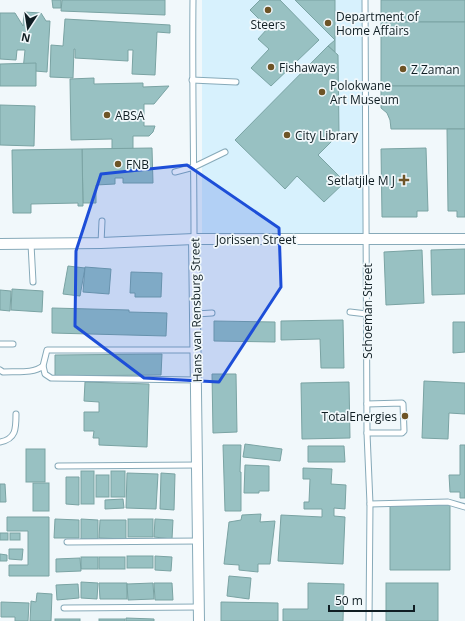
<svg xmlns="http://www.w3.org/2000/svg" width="465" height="621" viewBox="0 0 465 621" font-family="'Open Sans',sans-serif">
	<rect width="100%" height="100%" fill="#f1f8fb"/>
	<polygon fill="#d7f1fd" points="202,0 366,0 363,234 202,236"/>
	<g fill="#98c1c2" stroke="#7aa3a3">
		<polygon points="52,0 61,0 61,8 53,8"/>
		<polygon points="62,0 165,0 165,15 61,11"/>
		<polygon points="260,0 280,0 319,40 271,86 251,68 269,49 258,39 268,28 250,10"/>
		<polygon points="295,0 335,0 335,40"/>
		<rect x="381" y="0" width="84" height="22"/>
		<polygon points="24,12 41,13 46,21 50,21 47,72 23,70 25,50 17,50 16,60 0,59 0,13 15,13 23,26"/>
		<polygon points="65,19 170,25 170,33 157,32 155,75 132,74 133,50 128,50 128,61 75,58 75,49 74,49 73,78 50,77 51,45 63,46"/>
		<rect x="381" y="22" width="84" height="64"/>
		<polygon points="335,40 335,52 328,46"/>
		<polygon points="328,46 338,55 339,134 318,155 345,182 324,202 297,176 285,189 235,140"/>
		<polygon points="36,63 36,86 0,86 0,64"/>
		<polygon points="94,78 94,84 143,83 143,87 169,86 154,104 144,104 144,126 155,126 153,132 149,136 133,136 133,149 112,149 112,139 71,140 70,79"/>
		<polygon points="381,86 465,86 465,129 391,129 390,120 387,113 381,108"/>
		<polygon points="0,105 35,106 34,146 0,145"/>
		<polygon points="447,129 465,129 465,217 457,217 457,211 448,211"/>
		<polygon points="152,148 153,183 123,183 123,178 115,178 115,184 96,185 96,203 83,203 82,149"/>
		<polygon points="426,148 428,211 417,211 417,217 382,217 381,149"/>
		<polygon points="82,149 83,206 78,206 78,203 31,204 31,213 13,213 12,150"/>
		<polygon points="465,249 465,294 432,295 431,250"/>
		<polygon points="422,250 424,303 386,305 384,252"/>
		<polygon points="68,266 85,268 80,296 63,294"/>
		<polygon points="85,267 111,269 109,294 83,292"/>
		<polygon points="131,272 162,273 161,297 135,297 135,293 130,293"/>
		<polygon points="12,289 43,291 42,312 11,310"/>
		<polygon points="0,290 11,291 10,311 0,310"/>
		<polygon points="52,308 129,310 129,312 167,313 166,336 52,333"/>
		<polygon points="343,320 344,368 321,368 320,339 281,340 281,321"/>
		<polygon points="214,321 275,322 275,342 214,341"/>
		<polygon points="453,322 465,322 465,352 453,353"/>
		<polygon points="162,354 161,375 55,376 55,355"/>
		<polygon points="212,374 236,374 237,432 213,433"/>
		<polygon points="424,381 465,383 465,414 449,413 448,439 422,438"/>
		<polygon points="85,382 149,384 147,447 99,445 99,438 93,438 94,431 84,431 84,412 99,412 99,402 84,401"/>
		<polygon points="349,382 350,438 302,439 301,383"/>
		<polygon points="245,444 282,449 280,461 243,457"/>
		<polygon points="223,445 241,445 240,472 241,472 241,511 225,511"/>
		<polygon points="460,445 465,445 465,498 460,498 460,492 450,492 449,475 460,475"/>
		<polygon points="308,446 344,446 345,462 308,462"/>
		<rect x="26" y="449" width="19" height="33"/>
		<polygon points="245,465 269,466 269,491 259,491 259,493 244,493"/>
		<polygon points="303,468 332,469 331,484 346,485 345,509 334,508 334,516 345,517 343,564 278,561 281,515 322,517 322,509 304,509 304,502 309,502 310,479 303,479"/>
		<rect x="81" y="471" width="13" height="33"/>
		<rect x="111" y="471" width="14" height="26"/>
		<polygon points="127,473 158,474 156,509 126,508"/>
		<polygon points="161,473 175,474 174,510 160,509"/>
		<rect x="96" y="475" width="13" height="22"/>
		<polygon points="66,477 79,477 79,505 66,504"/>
		<rect x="33" y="483" width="16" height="28"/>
		<polygon points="0,484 5,484 6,502 0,502"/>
		<polygon points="123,499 124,508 105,509 105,500"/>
		<polygon points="450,504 450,570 390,570 390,505"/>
		<polygon points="261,514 260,522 275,521 270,564 258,564 258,572 239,570 239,565 224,564 229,522 241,520 242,515"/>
		<polygon points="7,517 49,517 49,576 9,576 9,565 28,565 28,531 7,531"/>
		<polygon points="55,519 79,520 79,538 54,538"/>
		<polygon points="81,519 98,520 98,539 81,539"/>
		<rect x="128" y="519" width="25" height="18"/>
		<polygon points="155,519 173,520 172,539 154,537"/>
		<polygon points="100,520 126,520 126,539 99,538"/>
		<rect x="0" y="533" width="8" height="7"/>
		<rect x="10" y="533" width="10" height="7"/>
		<polygon points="9,549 23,549 22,560 9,559"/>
		<polygon points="0,554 7,555 7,561 0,561"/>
		<rect x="127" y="556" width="26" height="12"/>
		<polygon points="155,556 172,557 171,571 155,570"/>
		<rect x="81" y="557" width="17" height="12"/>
		<rect x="99" y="557" width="26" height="12"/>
		<polygon points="80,558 81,571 56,572 56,559"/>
		<polygon points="229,576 251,578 249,599 227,596"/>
		<polygon points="81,582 98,583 97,599 81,598"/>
		<polygon points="99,583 127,583 127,599 100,599"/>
		<polygon points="153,583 154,599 128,600 127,584"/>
		<polygon points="154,583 172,583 173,600 155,600"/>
		<polygon points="308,583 344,584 343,621 283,621 283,609 308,609"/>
		<rect x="386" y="583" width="52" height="38"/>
		<polygon points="78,584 79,598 57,600 56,585"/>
		<polygon points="37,593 52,594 51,621 30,621 31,601 36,602"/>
		<polygon points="1,602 29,603 28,621 15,621 15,617 1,617"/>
		<polygon points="221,602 278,603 278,621 221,621"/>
		<polygon points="126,618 154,619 154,621 126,621"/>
		<rect x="55" y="619" width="25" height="2"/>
		<rect x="99" y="619" width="26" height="2"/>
	</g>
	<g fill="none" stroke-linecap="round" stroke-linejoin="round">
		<g stroke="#87aab9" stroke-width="7">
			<g id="lane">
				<path d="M193,0C192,80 194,159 194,239"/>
				<polyline points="365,0 367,433 370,504 369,621"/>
				<polyline points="192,80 236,82"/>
				<polyline points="175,172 194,167 225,152"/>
				<polyline points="101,243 102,221"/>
				<polyline points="31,244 33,282"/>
				<polyline points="350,312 367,314"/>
				<polyline points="196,314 212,313"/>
				<polyline points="0,344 13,344"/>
				<polyline points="43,366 45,374 51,378 197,380"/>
				<path d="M0,370L3,372C16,371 33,374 43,366L47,350H196"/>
				<polyline points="367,433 402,433 404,431 403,404 402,403 367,404"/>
				<path d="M0,442C16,439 16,429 16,414"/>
				<polyline points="58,466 198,465"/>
				<polyline points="370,504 448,502 465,507"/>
				<polyline points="67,542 199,541"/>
				<polyline points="64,608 199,607"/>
			</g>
		</g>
		<g stroke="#87aab9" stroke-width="12">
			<g id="street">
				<polyline points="194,239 199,621"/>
				<polyline points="0,244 101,243 194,239 465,239"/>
			</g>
		</g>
		<use href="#lane" stroke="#fff" stroke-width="5"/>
		<use href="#street" stroke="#fff" stroke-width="10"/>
	</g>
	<path fill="#1d4ed8" fill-opacity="0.2" stroke="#1d4ed8" stroke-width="3" stroke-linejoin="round" d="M187,165L279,228L281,287L219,382L144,378L75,326L76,251L101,174Z"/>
	<g fill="#6e5426" stroke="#f1f8fb" stroke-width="1.5">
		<circle cx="268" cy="10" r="4"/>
		<circle cx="328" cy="23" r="4"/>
		<circle cx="271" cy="67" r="4"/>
		<circle cx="403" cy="69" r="4"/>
		<circle cx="322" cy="92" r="4"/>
		<circle cx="107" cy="115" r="4"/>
		<circle cx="287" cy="135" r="4"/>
		<circle cx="118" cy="164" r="4"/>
		<path d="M402 174h4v4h4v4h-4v4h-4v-4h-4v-4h4z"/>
		<circle cx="405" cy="416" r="4"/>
	</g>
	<g text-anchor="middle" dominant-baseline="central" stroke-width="3.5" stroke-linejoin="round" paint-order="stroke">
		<g font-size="12" fill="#101e23" stroke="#f1f8fb" text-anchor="start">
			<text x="336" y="16">Department of<tspan x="336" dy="14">Home Affairs</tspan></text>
			<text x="268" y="24" text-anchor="middle">Steers</text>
			<text x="279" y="67">Fishaways</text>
			<text x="411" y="69">Z Zaman</text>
			<text x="330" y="85">Polokwane<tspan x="330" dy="14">Art Museum</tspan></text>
			<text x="115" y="115">ABSA</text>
			<text x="295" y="135">City Library</text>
			<text x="126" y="164">FNB</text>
			<text x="395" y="180" text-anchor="end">Setlatjile M J</text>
			<text x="397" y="416" text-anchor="end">TotalEnergies</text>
		</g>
		<g font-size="12" fill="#101e23" stroke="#f1f8fb">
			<text x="256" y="239">Jorissen Street</text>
			<text transform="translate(196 310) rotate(-91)">Hans van Rensburg Street</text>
			<text transform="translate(367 311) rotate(-90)">Schoeman Street</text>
		</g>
	</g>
	<g transform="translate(28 28) rotate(192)" stroke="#f1f8fb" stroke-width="3" paint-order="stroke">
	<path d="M0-3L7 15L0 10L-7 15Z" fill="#101e23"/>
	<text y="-6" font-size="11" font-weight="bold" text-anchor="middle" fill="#101e23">N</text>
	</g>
	<path d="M329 605v6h85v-6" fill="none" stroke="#101e23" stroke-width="2"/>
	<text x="335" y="605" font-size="12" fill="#101e23" stroke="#f1f8fb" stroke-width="3" paint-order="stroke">50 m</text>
</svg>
